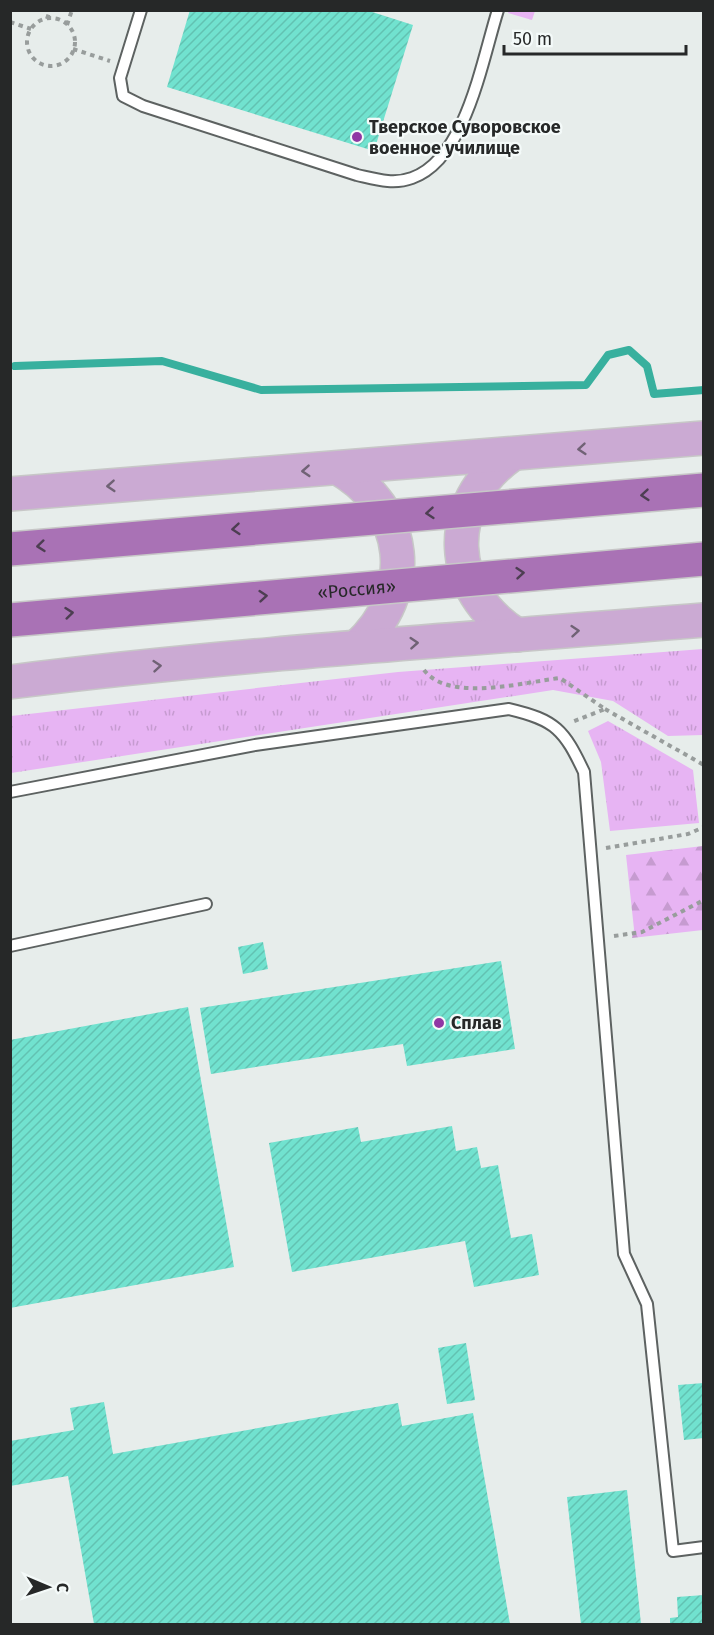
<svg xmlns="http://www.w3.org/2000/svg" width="714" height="1635" viewBox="0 0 714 1635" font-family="'Fira Sans',sans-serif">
	<defs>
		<pattern id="grass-tufts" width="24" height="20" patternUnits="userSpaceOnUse" patternTransform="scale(1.5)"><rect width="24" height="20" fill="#e7b4f3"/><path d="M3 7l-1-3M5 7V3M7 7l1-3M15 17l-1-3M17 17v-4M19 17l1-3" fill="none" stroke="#c69bd0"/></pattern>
		<pattern id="forest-firs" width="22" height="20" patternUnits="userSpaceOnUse" patternTransform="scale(1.5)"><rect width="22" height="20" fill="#e7b4f3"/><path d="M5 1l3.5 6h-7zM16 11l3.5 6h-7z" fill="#c69bd0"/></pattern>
		<pattern id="building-hatch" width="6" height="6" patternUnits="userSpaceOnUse" patternTransform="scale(1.5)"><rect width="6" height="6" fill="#71e2cf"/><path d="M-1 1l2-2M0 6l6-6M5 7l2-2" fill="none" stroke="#62c2b2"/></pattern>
	</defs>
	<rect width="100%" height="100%" fill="#e7edeb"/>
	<g fill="url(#grass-tufts)">
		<polygon points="509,11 509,10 535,11 532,20 508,13"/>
		<polygon points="703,649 703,735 668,736 613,701 553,690 11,773 11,716 398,672"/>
		<polygon points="608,721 693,770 699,823 610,831 601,762 588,731"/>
	</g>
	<polygon fill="url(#forest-firs)" points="703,846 703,930 632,938 634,929 626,855"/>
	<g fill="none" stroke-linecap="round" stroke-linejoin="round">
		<polyline stroke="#38b09e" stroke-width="8" points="15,366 162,361 261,390 586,385 608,355 629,350 647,366 654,394 704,390"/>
	</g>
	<g fill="url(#building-hatch)">
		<polygon points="190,10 366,10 413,25 374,151 167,87"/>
		<polygon points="263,942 268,969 243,974 238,947"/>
		<polygon points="501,961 515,1049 407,1066 403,1044 211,1074 200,1008"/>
		<polygon points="188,1007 234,1267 10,1308 10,1040"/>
		<polygon points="452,1126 456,1151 477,1147 481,1168 498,1165 511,1238 532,1234 539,1275 474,1287 465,1241 292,1272 269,1143 358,1127 361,1142"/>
		<polygon points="466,1343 475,1400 447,1404 438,1348"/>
		<polygon points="704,1383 704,1438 684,1440 678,1385"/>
		<polygon points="104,1402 113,1454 398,1403 402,1426 473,1413 510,1624 94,1624 68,1476 10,1486 10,1441 74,1430 70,1408"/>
		<polygon points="627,1490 641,1624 581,1624 567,1497"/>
		<polygon points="704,1595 704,1624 670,1624 670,1618 678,1617 677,1597"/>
	</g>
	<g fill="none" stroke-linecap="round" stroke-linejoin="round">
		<g stroke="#5d6261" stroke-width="14">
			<g id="lane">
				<path d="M141,10L120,78L123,96L143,106L357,175C375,179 393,185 412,178C466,159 482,60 498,10"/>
				<path d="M10,792L255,745L509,709C556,720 564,730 584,772L624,1254L647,1304L673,1551L704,1547"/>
				<polyline points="10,946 206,904"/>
			</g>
		</g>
		<g stroke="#c7c7c7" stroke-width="36">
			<g id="primary">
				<path d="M511,455C442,504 446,591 517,635"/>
				<path d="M338,468C409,509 418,592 357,647"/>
				<polyline points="10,494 704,438"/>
				<path d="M10,682C241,653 472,639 704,620"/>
			</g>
		</g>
		<g stroke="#989d9c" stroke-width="4" stroke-dasharray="4.5 4.5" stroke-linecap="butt">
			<circle cx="51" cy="42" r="24"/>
			<polyline points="47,19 50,10"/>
			<polyline points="10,22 31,29"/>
			<polyline points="67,25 72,10"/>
			<polyline points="73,49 110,61"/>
			<path d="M424,670C449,703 524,682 560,678L605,709L572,722"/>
			<polyline points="605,709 704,765"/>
			<polyline points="704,783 704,799"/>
			<polyline points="606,848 688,834 704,827"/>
			<polyline points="614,936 642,932 704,900"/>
		</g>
		<use href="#lane" stroke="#fff" stroke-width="10"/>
		<use href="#primary" stroke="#cbaad3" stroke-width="33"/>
		<g stroke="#c7c7c7" stroke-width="36" stroke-linecap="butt">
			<g id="highway-bridge">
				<polyline points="10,549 704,490"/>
				<path id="s1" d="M10,620L704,559"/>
			</g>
		</g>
		<use href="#highway-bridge" stroke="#a972b5" stroke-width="33"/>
	</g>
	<defs><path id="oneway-chevron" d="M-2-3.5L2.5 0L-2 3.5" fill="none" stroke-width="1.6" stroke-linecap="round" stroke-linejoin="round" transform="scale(1.5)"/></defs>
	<g stroke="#706275">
		<use href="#oneway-chevron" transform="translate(582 449) rotate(175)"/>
		<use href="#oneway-chevron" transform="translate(306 471) rotate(176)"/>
		<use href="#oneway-chevron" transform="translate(111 486) rotate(176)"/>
		<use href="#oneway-chevron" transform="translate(575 631) rotate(-5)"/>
		<use href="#oneway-chevron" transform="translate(414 643) rotate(-4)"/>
		<use href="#oneway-chevron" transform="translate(157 666) rotate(-5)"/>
	</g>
	<g stroke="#4d3e52">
		<use href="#oneway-chevron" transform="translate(645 495) rotate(175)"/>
		<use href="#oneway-chevron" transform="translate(430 513) rotate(175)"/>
		<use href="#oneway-chevron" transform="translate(236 529) rotate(175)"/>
		<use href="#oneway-chevron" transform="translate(41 546) rotate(174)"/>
		<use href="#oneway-chevron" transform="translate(520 573) rotate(-5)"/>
		<use href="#oneway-chevron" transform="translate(263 596) rotate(-5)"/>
		<use href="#oneway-chevron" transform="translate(69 613) rotate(-6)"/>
	</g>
	<g fill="#9037a4" stroke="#f4faf9" stroke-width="2">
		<circle cx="357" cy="137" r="6"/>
		<circle cx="439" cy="1023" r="6"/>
	</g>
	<g text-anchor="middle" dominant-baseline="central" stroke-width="4.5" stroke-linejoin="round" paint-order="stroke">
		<g font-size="18" font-weight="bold" fill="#262828" stroke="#f4faf9" text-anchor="start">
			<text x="369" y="127">Тверское Суворовское<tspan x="369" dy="21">военное училище</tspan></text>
			<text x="451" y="1023">Сплав</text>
		</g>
		<g font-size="18" fill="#262828" stroke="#f4faf9">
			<text stroke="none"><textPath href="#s1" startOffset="348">«Россия»</textPath></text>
		</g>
	</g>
	<rect width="714" height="1635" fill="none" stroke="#262828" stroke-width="24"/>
	<g transform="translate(48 1587) rotate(92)" stroke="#f4faf9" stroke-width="4.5" paint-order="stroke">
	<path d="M0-4.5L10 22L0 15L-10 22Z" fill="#262828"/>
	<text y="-9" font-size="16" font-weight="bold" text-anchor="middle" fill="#262828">С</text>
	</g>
	<path d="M504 45v9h182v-9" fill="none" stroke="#262828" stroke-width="3"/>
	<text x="513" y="45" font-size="18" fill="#262828" stroke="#f4faf9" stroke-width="4.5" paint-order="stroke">50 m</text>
</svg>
